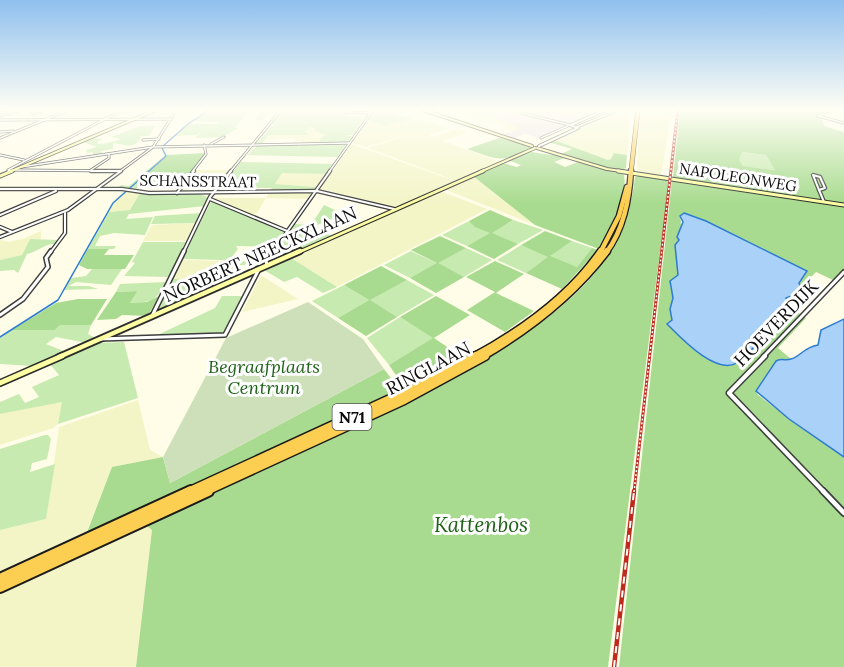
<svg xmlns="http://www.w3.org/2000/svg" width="844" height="667" viewBox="0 0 844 667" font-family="Lora,serif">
	<rect width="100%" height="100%" fill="#fffde7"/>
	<polygon fill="#eaddea" points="478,109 606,109 539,138 525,134 512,139 502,135 519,129"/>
	<g fill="#f3f5c7">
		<polygon points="452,109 478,109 520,129 514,131 502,128 505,126 485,119 480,121"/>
		<polygon points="623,109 631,109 627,155 615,153 611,159 608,160 554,140"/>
		<polygon points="640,109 672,109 661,175 642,172 637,169"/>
		<polygon points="413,117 450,128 428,135 433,137 458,129 467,132 443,141 500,162 457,181 368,148 415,133 365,147 351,142 367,119 385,126"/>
		<polygon points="310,127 315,128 315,131 326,135 320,143 301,143 302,141 293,140 294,138 264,140 268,135 306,135 305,133"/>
		<polygon points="350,144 351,144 455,181 396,207 320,189"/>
		<polygon points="195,170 232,170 213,192 180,192"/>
		<polygon points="282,173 326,174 316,187 275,184"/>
		<polygon points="473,176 535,225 444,189"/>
		<polygon points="125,190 140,193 130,210 109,212 113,203"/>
		<polygon points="440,191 487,209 337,287 291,258"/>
		<polygon points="269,193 313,193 309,199 266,198 257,213 252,215 212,198 266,198"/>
		<polygon points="196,223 187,241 143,241 152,225"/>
		<polygon points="41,231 41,239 30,239 22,255 0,260 0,240 8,242 23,239"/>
		<polygon points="182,260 225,261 223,265 239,265 235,270 226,270 213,280 172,279"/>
		<polygon points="261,275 298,299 242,312"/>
		<polygon points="138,400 150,450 163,457 112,467 87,531 0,571 0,530 46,519 59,427"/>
		<polygon points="63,401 58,424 53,428 0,445 0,414"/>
		<polygon points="147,526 152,530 136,667 0,667 0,594"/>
	</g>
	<g fill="#c7eab0" fill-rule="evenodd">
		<polygon points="237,109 281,111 269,112 263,120 254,121 259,112 248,112 235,128 239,128 222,137 195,138 202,132 197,135 174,136 189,124 217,124 218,122 193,121 210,110 235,112"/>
		<polygon points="376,109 402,109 393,114 412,118 385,126 367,119"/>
		<path d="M280,112L350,113L349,117L368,115L353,135H344L352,136L338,157L247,155L258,145L256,144L271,126H277L272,125ZM310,127L315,128V131L326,135L321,138L319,144H301L298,150L300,144H262L268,135H306L308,133L305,132Z"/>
		<path d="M140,126H155L149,136H141C136,150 125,145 113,143V149L101,151L102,155L93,156V152L87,153L86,150L97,147L83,142L92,138L104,139L98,141V144C104,144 117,141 121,139L111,137Z"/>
		<polygon points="741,152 766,155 775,170 743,166 739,159"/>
		<polygon points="241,162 333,164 326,174 282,173 275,184 316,187 314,191 270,191 272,188 220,187"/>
		<polygon points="143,174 190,174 180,187 116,189 121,185 129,186"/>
		<polygon points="140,193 198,193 209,198 205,206 129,214 126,219 153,217 145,235 114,233 100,236 95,246 116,246 114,249 88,249 109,212 130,210"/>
		<polygon points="212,200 214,200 285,233 275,247 236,246 238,249 229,261 247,261 245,265 222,265 224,261 222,260 184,259 177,267"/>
		<polygon points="324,205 344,214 315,226 331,236 286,255 276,250 294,224 311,225"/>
		<polygon points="202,213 196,223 151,224 155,216"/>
		<polygon points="513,220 543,230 518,244 491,233 467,246 442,235 469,221 491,233"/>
		<path d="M30,239L58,240L55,244C43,244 38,252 27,254L18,273L14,270L0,271V260L22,255Z"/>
		<polygon points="572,241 592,248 577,267 549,257 526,273 497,260 521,245 549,256"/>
		<polygon points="143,242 186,242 169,277 124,276 135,263 132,262"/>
		<polygon points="466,248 492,260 464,277 437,264 410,278 384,265 411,251 437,263"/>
		<polygon points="291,258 337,287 323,293 297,277 284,282 264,270"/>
		<polygon points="92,269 122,269 111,285 76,282 69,286 89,286 98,289 63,290 71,278 86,276"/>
		<polygon points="226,270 245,273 154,312 172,279 213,280 217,273 224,274"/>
		<polygon points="407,280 434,295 397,317 369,300 338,318 312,301 344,285 369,300"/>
		<path d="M166,282C156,302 151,302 129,303L136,291L116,292L120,284Z"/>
		<polygon points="222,296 243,296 224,332 153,337 215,308"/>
		<polygon points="400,317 434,338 389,365 367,338"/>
		<polygon points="60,325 91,325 88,334 97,339 87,343 56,337 46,344 66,352 32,366 0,364 0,338 12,330 55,330"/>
		<polygon points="124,342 138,398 58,424 62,402 0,414 0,402 19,394 25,403 39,397 32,387 59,375 49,363 95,343"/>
		<polygon points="45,435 48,435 51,439 47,459 32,463 30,472 55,464 46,519 0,530 0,449"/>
	</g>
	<g fill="#a8db8f" fill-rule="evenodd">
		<path d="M680,109H831L817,116L842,122L822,119L824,126L844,132V204L673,178ZM742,152L766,155L775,170L743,166L739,159Z"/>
		<path d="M502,137L531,147C504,165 496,159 467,149Z"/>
		<path d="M554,140L608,160L611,159L614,153L627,155L626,168C613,175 576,159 561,154L572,149L548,142Z"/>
		<path d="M529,151C541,155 552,153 565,158L554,162L565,167L578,162L624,175C628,200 612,228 599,249L535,225L473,176L503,163L517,167L521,165L508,160Z"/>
		<polygon points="206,153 190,174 143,174 166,155"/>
		<path d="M641,175L669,179L608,667H136L152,530L147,526C226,487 305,448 384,409C450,377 520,346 574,295C609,263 630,224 635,177Z"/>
		<path d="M672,180L844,206V269L833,280L816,272L807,281V289L790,306L800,314L725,393L728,396L804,317L806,318L778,348L791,359H780L776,361L757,394L789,419L844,457V667H619ZM683,213L706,221L807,272L798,283L801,288L796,294L786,298L789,302L777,315L769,318L772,328H766L763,334L765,336L738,362L698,352L668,324L672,320L670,309L673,298L670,284L678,275L675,245C681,238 682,223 680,216Z"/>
		<polygon points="490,210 513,220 492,233 518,244 494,259 467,246 490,233 475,227 469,221"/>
		<polygon points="545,231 572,241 550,256 577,267 592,248 598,250 562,289 526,273 548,257 521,245"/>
		<polygon points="440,236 466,248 438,263 464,277 436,293 410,278 437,263 411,250"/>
		<polygon points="88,249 109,249 104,255 134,255 125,269 87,269 79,265"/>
		<polygon points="495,261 524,274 496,293 534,311 505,332 467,310 495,292 466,277"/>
		<polygon points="381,266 407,280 370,300 397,317 366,336 338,318 369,300 344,285"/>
		<polygon points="137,291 130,303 147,302 159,296 148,316 122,315 116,319 97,320 116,292"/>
		<polygon points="436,296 470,315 434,338 462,357 404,387 389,365 433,338 400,317"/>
		<polygon points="78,299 107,299 91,325 60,325 55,330 12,330 56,303"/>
		<polygon points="384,369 400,390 86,535 112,467 163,457 170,483"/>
	</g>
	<polygon fill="#cee0b9" points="308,302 363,339 384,369 170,483 163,457 226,338"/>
	<g fill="#aad1f8" stroke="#2e7cd2" stroke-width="1.5">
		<path d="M684,213L706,221L807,271L799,283L801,288L796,294L786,298L789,302L780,313L769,318L772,328H766L763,334L765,336C756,344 748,355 738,362C717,377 681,338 667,324L672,320L670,309L673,298L670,281L678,275L675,245L679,240L677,237L683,222L680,216Z"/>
		<path d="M844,319V457L789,419L756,391L776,361C782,358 785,361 791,359C800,357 804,347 818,345L821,330Z"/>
	</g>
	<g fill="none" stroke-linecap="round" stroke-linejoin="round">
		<g stroke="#2e7cd2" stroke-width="1.5">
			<polyline points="163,146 188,124 211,109"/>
			<polyline points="0,337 58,300 113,203 166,156 162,148"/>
		</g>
		<g stroke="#3d3d3d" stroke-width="3">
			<g id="minor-far4">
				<polyline points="3,110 13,112"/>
				<polyline points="524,110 521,113 570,125"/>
				<polyline points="346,112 370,113"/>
				<polyline points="32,114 48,109"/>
				<polyline points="0,116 25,109"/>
				<polyline points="818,116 844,123"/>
				<polyline points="818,116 833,109"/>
				<polyline points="0,120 171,119"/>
				<polyline points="577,127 620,109"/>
				<polyline points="0,132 13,131"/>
				<polyline points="0,138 71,109"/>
				<polyline points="541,138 568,126"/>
				<polyline points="143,140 159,139"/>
				<polyline points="211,144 224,137"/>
				<polyline points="0,155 24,160"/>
				<polyline points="21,167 153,147 349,143"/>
				<polyline points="14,170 120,171"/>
				<polyline points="91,170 109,158 109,154"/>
				<polyline points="10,171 8,170 124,109"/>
				<polyline points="119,172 153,147 177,109"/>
				<polyline points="192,172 206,154 204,145"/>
				<polyline points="230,172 282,109"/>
				<polyline points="329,172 374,109"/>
			</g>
		</g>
		<g stroke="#3d3d3d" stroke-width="4.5">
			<g id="minor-far3">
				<polyline points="91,171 120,171"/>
				<polygon points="813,175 820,177 825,188 819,190"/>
				<polyline points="0,189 122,189 149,193 317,191 394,209"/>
				<polyline points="819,190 824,202"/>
				<polyline points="177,193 194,171"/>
				<polyline points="210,199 287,231"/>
				<polyline points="0,215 56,191"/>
				<polyline points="0,227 12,232"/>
				<polyline points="0,237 68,210 121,171"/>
				<polyline points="50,253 65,233 65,213"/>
				<polyline points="183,253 210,197 231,171"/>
				<polyline points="272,253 330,171"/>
			</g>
		</g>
		<g stroke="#3d3d3d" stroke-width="6">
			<g id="minor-far2">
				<polyline points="267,265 266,261 273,251"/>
				<polyline points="0,315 23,299 48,267 46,258 51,251"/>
				<polyline points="152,316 184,251"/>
				<polyline points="100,339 225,335 259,269"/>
				<polyline points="763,357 844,272"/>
			</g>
		</g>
		<g stroke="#3d3d3d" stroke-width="7">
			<polyline id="minor-far1" points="765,356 729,393 824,492"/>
		</g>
		<g stroke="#3d3d3d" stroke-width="8">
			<polyline id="minor" points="823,491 844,513"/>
		</g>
		<g stroke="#3d3d3d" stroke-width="4">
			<g id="tertiary">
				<polyline points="571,125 607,109"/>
				<polyline points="539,146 578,128 570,125"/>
			</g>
		</g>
		<g stroke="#2c2c2c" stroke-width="4">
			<g id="secondary-far3">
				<polyline points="420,109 532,146"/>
				<polyline points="537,148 607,169 628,172"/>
				<polyline points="9,172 158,109"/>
				<polyline points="480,172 535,148"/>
			</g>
		</g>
		<g stroke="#2c2c2c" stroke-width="5">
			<g id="secondary-far2">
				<polyline points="618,171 844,205"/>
				<polyline points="0,176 12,171"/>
				<polyline points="297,253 483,171"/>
			</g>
		</g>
		<g stroke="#2c2c2c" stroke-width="8">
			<polyline id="secondary-far1" points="59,357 300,251"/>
		</g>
		<g stroke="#2c2c2c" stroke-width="8">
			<polyline id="secondary" points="0,383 62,356"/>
		</g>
		<g stroke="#1b1b1b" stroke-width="5">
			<polyline id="trunk-far4" points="631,172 638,109"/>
		</g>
		<g stroke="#1b1b1b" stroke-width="7">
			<g id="trunk-far3">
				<polyline points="600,253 619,216 627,187"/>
				<path d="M606,253C624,229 629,200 631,171"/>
			</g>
		</g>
		<g stroke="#1b1b1b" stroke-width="9">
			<g id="trunk-far2">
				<path d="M473,357C521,331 570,296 601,251"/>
				<path d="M482,357C530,329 573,296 607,251"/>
			</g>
		</g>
		<g stroke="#1b1b1b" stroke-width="11">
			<g id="trunk-far1">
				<polyline points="188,492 412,389 476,356"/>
				<polyline points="204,492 404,400 485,356"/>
			</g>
		</g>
		<g stroke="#1b1b1b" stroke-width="14">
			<g id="trunk">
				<polyline points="0,579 191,491"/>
				<polyline points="0,587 208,491"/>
			</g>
		</g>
		<use href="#minor-far4" stroke="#fff" stroke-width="1.5"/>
		<use href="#minor-far3" stroke="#fff" stroke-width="2"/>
		<use href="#minor-far2" stroke="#fff" stroke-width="3"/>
		<use href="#minor-far1" stroke="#fff" stroke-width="4"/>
		<use href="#minor" stroke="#fff" stroke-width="4.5"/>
		<use href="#tertiary" stroke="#fff" stroke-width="2"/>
		<use href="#secondary-far3" stroke="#fdffa2" stroke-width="2"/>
		<use href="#secondary-far2" stroke="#fdffa2" stroke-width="3"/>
		<use href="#secondary-far1" stroke="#fdffa2" stroke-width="4.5"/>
		<use href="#secondary" stroke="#fdffa2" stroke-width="5"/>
		<use href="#trunk-far4" stroke="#fcce51" stroke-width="4"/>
		<use href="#trunk-far3" stroke="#fcce51" stroke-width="4.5"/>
		<use href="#trunk-far2" stroke="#fcce51" stroke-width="6"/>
		<use href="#trunk-far1" stroke="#fcce51" stroke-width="8"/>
		<use href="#trunk" stroke="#fcce51" stroke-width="10"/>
		<g stroke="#be2b1e" stroke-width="3">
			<polyline id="rail-far1" points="634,492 678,109"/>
		</g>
		<g stroke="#be2b1e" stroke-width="4.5">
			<polyline id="rail" points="614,667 634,491"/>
		</g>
		<use href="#rail-far1" stroke="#fff" stroke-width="1.5" stroke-dasharray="2" stroke-linecap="butt"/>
		<use href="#rail" stroke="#fff" stroke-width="2" stroke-dasharray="7" stroke-linecap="butt"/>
	</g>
	<linearGradient id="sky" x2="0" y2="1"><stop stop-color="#8fc0ee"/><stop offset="0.54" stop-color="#fffef4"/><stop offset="1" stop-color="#fffef4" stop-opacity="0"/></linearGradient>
	<rect width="844" height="203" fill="url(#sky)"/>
	<g text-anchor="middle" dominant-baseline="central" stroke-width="6" stroke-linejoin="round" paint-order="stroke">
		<g font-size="15" fill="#0a0a0a" stroke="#fff">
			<text transform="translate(738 177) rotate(9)">NAPOLEONWEG</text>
			<text transform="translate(198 181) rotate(1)">SCHANSSTRAAT</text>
		</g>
		<rect fill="#fff" stroke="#545454" stroke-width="1.5" x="332.5" y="404" width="39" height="26" rx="4.5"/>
		<g font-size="16" font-weight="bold" fill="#0a0a0a">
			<text x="352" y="417">N71</text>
		</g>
		<g font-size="18" fill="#0a0a0a" stroke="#fff">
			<text transform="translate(260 254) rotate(-24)">NORBERT NEECKXLAAN</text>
			<text transform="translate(776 323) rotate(-46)">HOEVERDIJK</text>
			<text transform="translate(428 368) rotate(-28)">RINGLAAN</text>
		</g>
		<g font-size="18" font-style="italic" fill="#1f6319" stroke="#fff">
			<text x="264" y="366">Begraafplaats<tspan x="264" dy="21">Centrum</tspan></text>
		</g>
		<g font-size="21" font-style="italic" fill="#1f6319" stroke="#fff">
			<text x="481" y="524">Kattenbos</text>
		</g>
	</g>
</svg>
